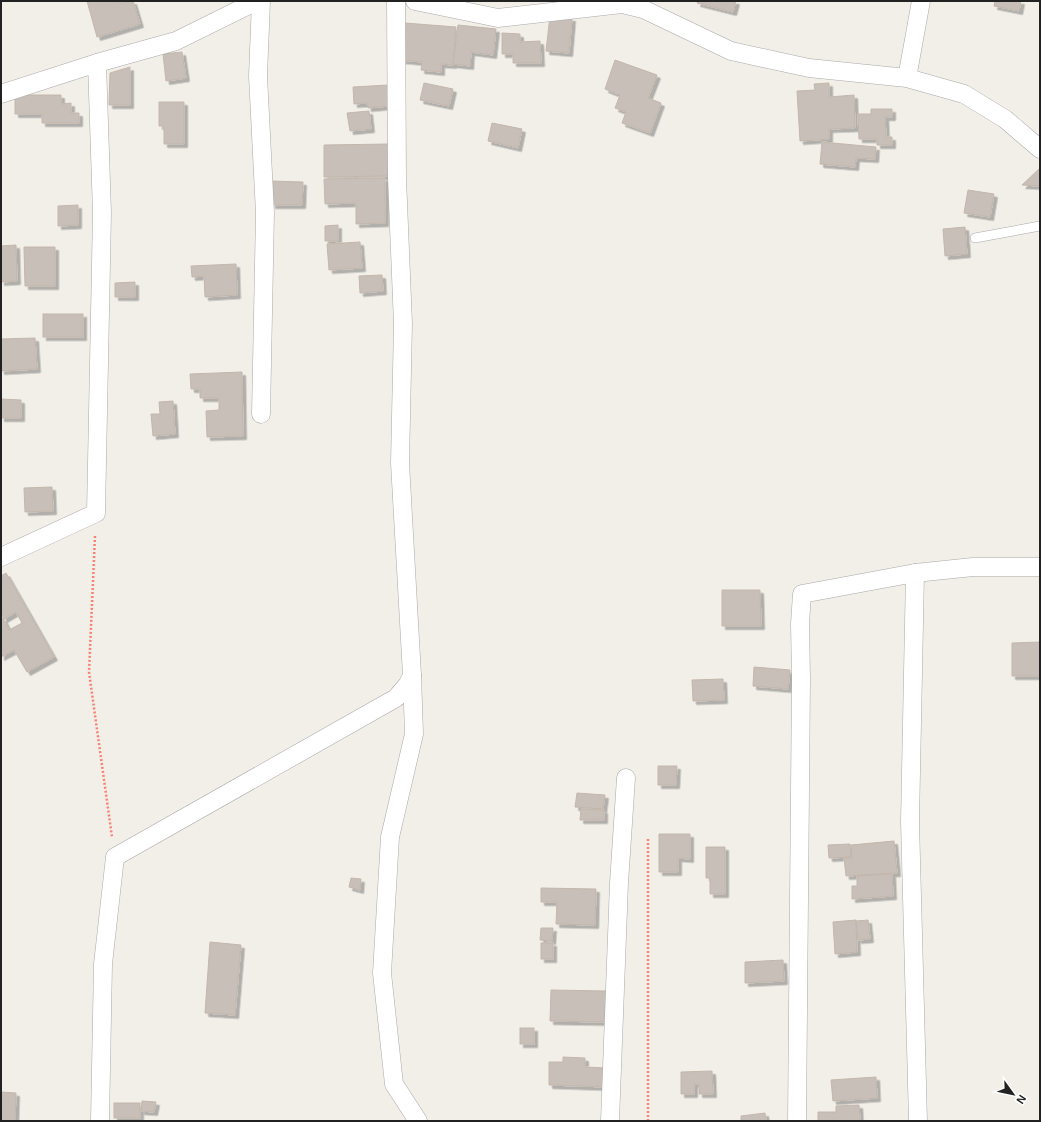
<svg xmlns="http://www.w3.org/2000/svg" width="1041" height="1122" viewBox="0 0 1041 1122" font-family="Arial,sans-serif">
	<defs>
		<filter id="shadow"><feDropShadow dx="3.5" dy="3.5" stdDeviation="0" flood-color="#0004"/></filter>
	</defs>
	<rect width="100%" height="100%" fill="#f2efe9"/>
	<g fill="#c7bfb8" stroke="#c4b6ab" filter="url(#shadow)">
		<polygon points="87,1 120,1 120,3 133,1 140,24 97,37"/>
		<polygon points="698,1 736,1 733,12 697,3"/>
		<polygon points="995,1 1021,1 1019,11 994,6"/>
		<polygon points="550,16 572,18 569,53 546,51"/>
		<polygon points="405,23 456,27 453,65 441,64 441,72 421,70 422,62 401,60"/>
		<polygon points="458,25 496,29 493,55 471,52 470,66 453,64"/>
		<polygon points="502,33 520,34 520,42 540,41 541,63 513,63 513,54 502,54"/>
		<polygon points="182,52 186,78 166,81 163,54"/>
		<polygon points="615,60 657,75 648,98 661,103 650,133 622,123 626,112 615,108 620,95 605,89"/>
		<polygon points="130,67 130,105 109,105 110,73"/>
		<polygon points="424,83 453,89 449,106 420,100"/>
		<polygon points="829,83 829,97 854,95 855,128 829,129 829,139 800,141 797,91 815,90 814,84"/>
		<polygon points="388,85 389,106 368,108 367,103 354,104 353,87"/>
		<polygon points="15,95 61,95 61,104 71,103 71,113 79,113 79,123 42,123 42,114 15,114"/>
		<polygon points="159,102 184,102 184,144 164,144 164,126 159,126"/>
		<polygon points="871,109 892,109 892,117 885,117 886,137 892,137 892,145 877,145 877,139 859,139 858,114 871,114"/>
		<polygon points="369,111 371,129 350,131 347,113"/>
		<polygon points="492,123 522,129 518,148 488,141"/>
		<polygon points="822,142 876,147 875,159 856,158 855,167 820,164"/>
		<polygon points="389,144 390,176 324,177 324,145"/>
		<polygon points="1040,168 1040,186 1022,185"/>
		<polygon points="385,178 385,223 356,224 356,203 325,204 324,179"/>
		<polygon points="272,181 303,182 302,205 272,205"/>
		<polygon points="968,190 994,194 990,217 964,213"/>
		<polygon points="78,205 78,225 58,226 58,206"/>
		<polygon points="338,225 338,241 325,241 325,226"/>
		<polygon points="965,227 967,254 945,256 943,229"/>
		<polygon points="360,242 362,268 329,270 327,244"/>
		<polygon points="16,245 17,281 1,282 1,246"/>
		<polygon points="24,247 55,247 55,286 25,286"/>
		<polygon points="236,264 237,295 205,297 204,276 192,277 191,266"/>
		<polygon points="382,275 383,291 360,293 359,276"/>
		<polygon points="135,282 135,297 115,297 115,283"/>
		<rect x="43" y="314" width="40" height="23"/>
		<polygon points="35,338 37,369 1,371 1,339"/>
		<polygon points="242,372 243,436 207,437 206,411 219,410 219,398 200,398 200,389 191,389 190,374"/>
		<polygon points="1,399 21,400 21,418 1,418"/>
		<polygon points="173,401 175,434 153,436 151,414 160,414 159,402"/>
		<polygon points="52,487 53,511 25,512 24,488"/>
		<polygon points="6,573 54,657 27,672 14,650 1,657 1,619 3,618 9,630 22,623 16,612 4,619 1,613 1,576"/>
		<polygon points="722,590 760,590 761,626 722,626"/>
		<polygon points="1040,642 1040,676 1012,676 1012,643"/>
		<polygon points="754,667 790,670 788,689 753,686"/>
		<polygon points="723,679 724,700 693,701 692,680"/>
		<polygon points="658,766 677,766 676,785 658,785"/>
		<polygon points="577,793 605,795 603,809 575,807"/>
		<polygon points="581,809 604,810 604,820 580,820"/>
		<polygon points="659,834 690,834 690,859 678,858 678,872 659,872"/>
		<polygon points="894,841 897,873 846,876 844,858 852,858 851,845"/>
		<polygon points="850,844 851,857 829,858 828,845"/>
		<polygon points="706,847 725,847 725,894 710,894 710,878 706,878"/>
		<polygon points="892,874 893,896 852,899 852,886 857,886 857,876"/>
		<polygon points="351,878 361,879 360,890 349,887"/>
		<polygon points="541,888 596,889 595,925 556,924 557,902 541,902"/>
		<polygon points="856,920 857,952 835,954 833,922"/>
		<polygon points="868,920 870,939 858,940 856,921"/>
		<polygon points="541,928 553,928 552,941 540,940"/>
		<polygon points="210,942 241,945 235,1015 205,1013"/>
		<rect x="541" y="943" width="12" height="16"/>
		<polygon points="783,960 784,981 745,983 745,962"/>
		<polygon points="551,990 606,991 606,1022 550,1021"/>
		<rect x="520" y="1028" width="14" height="16"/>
		<polygon points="563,1057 585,1058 585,1067 607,1068 607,1087 549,1085 549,1062 563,1062"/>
		<polygon points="712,1071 713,1094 699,1094 699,1084 694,1084 694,1094 681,1094 681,1072"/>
		<polygon points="876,1077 877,1098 833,1101 831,1080"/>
		<polygon points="1,1092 16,1093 15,1121 1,1121"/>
		<polygon points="142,1101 156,1102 154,1112 141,1111"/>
		<rect x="114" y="1103" width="26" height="15"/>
		<polygon points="859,1105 860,1121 818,1121 818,1112 836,1112 836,1106"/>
		<polygon points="765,1113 766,1121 741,1121 741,1116"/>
	</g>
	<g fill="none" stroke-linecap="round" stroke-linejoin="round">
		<g stroke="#a9a9a9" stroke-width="10">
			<polyline id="service" points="975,238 1040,226"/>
		</g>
		<g stroke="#a9a9a9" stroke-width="19">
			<g id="minor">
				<polyline points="261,1 258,76 265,213 261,414"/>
				<polyline points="415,1 498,18 622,4 643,9 731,51 809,68 907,78 964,94 1005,119 1040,149"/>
				<polyline points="907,78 921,1"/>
				<polyline points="1,94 97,63 176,41 257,1"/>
				<polyline points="1,557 96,513 102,213 97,63"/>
				<polyline points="915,573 910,822 918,1121"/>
				<polyline points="412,675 414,734 390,837 382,973 394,1084 418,1121"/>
				<polyline points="100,1121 103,964 115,857 396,698 408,684 412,675 400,463 403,324 397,178 396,1"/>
				<polyline points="610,1121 619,883 626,778"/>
				<polyline points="797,1121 801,679 800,624 802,594 915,573 973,567 1040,567"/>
			</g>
		</g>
		<g stroke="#fa8072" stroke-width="2.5" stroke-dasharray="2 2" stroke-linecap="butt">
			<polyline points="95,536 89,672 112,837"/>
			<polyline points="648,1121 648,839"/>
		</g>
		<use href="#service" stroke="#fff" stroke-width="9"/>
		<use href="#minor" stroke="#fff" stroke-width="18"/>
	</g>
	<rect width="1041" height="1122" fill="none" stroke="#222222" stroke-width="4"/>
	<g transform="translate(1013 1094) rotate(123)" stroke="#ffffff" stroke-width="3" paint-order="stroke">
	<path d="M0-3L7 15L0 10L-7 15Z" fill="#222222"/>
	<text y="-6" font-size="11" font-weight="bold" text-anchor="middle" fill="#222222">N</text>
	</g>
</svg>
